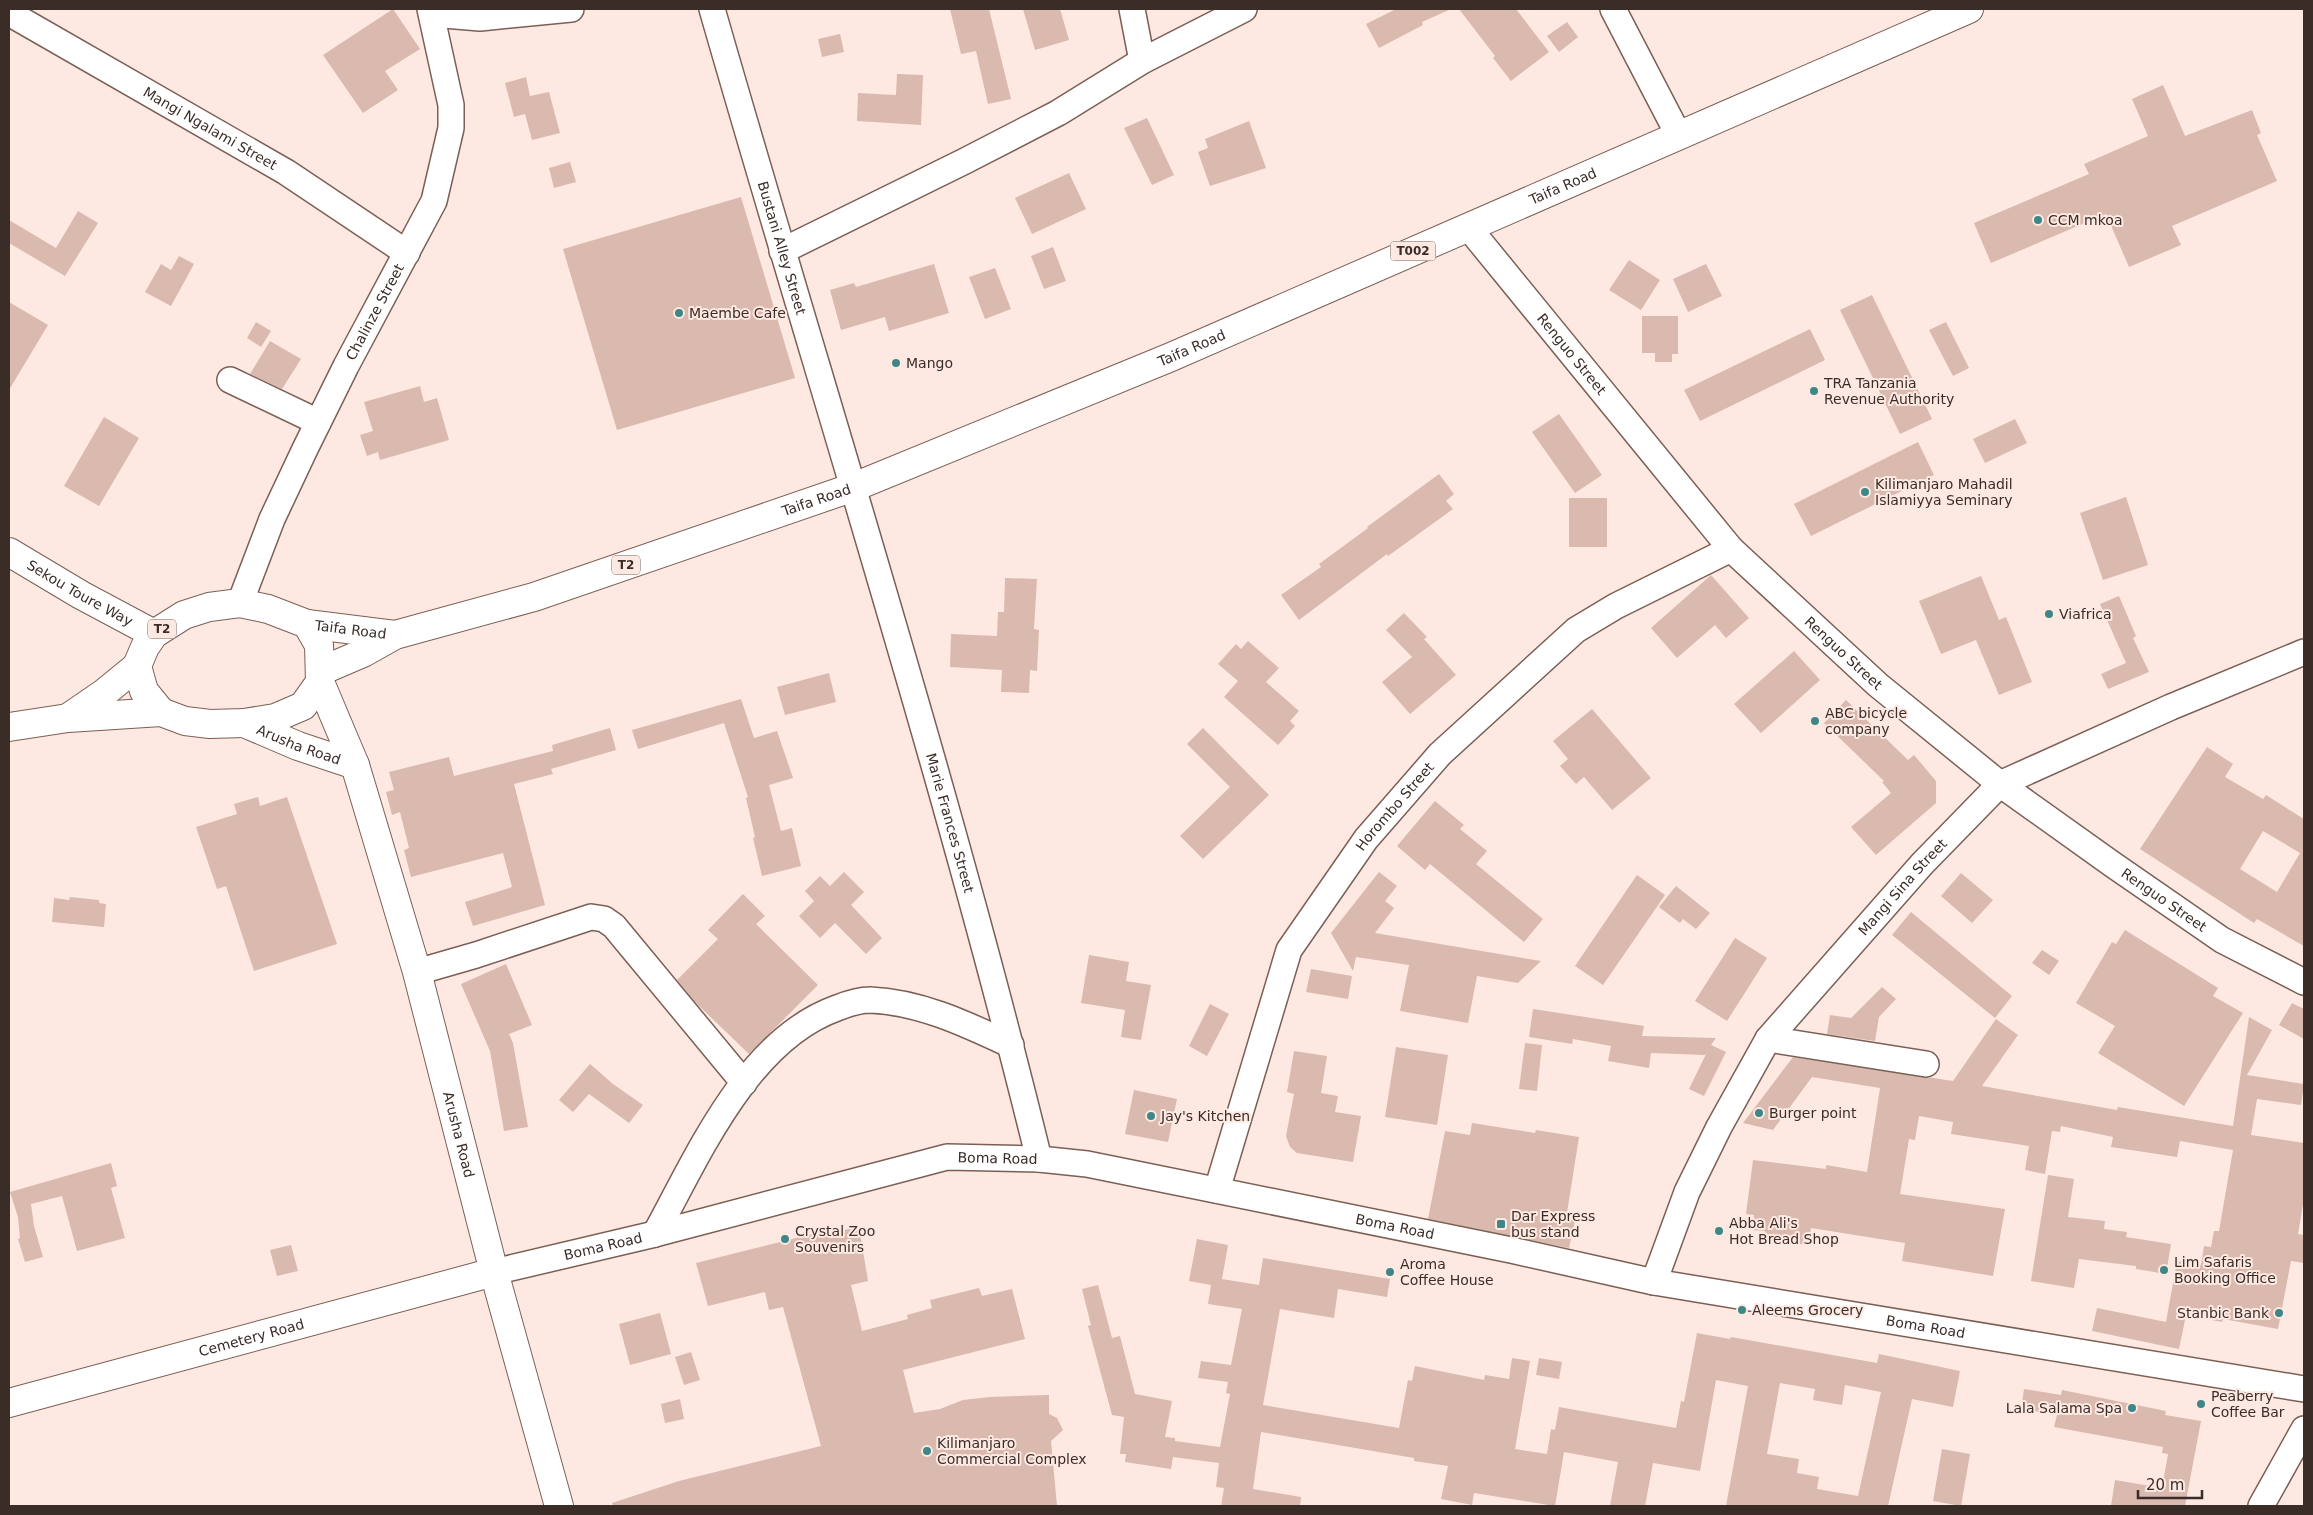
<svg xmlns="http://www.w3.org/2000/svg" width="2313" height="1515" viewBox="0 0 2313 1515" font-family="'DejaVu Sans',sans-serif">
	<rect width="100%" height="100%" fill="#fee9e2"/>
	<g fill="#dab9ae" fill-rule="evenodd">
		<polygon points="393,9 420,49 385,71 398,90 363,113 323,55"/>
		<polygon points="950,9 989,9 1011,99 988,104 976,51 961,54"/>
		<polygon points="1023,9 1060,9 1069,40 1035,50"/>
		<polygon points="1396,9 1451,9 1422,22 1423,25 1379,48 1366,24"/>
		<polygon points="1459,9 1516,9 1549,52 1511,81 1493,58 1495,56"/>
		<polygon points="1567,22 1578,37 1559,52 1547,36"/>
		<polygon points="840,34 844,52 822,57 818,39"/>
		<polygon points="897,74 923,75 921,125 857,121 858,93 896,95"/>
		<polygon points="526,77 530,96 549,92 560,133 532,140 525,114 514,117 505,83"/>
		<polygon points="2163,85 2185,136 2252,110 2261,133 2257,135 2277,181 2172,226 2181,245 2129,267 2106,214 1991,263 1974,223 2089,174 2084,164 2148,136 2132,99"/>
		<polygon points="1147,118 1174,175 1152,185 1124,128"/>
		<polygon points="1249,121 1266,168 1210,186 1198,152 1208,148 1205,139"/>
		<polygon points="570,162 576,182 554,188 549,168"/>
		<polygon points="1069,173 1086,209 1032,234 1015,198"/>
		<polygon points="741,197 795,378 617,430 563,249"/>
		<polygon points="78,211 98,223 65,276 9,243 9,220 56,248"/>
		<polygon points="1053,247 1066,281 1044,289 1031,256"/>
		<polygon points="179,256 194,264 171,306 145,292 161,264 171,270"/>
		<polygon points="1629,260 1660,280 1641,310 1609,290"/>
		<polygon points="934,264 949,313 889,331 885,317 841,330 830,290 854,283 856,287"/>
		<polygon points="1706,264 1722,296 1688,312 1673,279"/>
		<polygon points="995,268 1011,309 985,319 969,277"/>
		<polygon points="1872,295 1932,419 1900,434 1840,310"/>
		<polygon points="9,302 48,325 9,390"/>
		<polygon points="1642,316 1678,316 1678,354 1672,354 1672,362 1655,362 1655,353 1642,353"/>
		<polygon points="256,322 271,331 261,347 247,338"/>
		<polygon points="1946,322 1969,368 1953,376 1929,330"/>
		<polygon points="1810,329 1825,360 1700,421 1684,390"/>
		<polygon points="270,341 301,359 282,389 250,374"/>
		<polygon points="420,386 424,402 437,398 449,440 380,460 378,452 367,456 360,435 373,431 364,402"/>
		<polygon points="1559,414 1602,475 1575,493 1532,432"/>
		<polygon points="104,417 139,438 99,506 64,486"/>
		<polygon points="2015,419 2027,443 1985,463 1973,439"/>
		<polygon points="1918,442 1934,475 1811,536 1794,504"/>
		<polygon points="1439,474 1454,494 1446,501 1453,509 1388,556 1387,554 1299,620 1281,595 1321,567 1319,564 1368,528 1367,527"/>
		<polygon points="2126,497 2148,565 2103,580 2080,513"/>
		<rect x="1569" y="498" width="38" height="49"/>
		<polygon points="1711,575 1749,618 1726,638 1715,625 1677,658 1651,628"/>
		<polygon points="1981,576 1999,620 2006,617 2032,682 1999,695 1976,640 1941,654 1919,601"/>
		<polygon points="1005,578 1037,579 1034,629 1039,630 1037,671 1030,670 1029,693 1001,692 1002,670 950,667 951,634 997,636 998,612 1004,612"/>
		<polygon points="2119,596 2136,636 2133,638 2149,672 2108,689 2101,674 2126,663 2100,604"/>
		<polygon points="1404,613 1427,637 1424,639 1456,675 1410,714 1382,682 1412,657 1386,630"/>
		<polygon points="1248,641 1279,668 1266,682 1299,711 1290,721 1295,726 1278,745 1224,697 1238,681 1218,664 1236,644 1241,649"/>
		<polygon points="1794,651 1820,680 1761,733 1734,704"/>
		<polygon points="829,673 836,702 785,715 777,687"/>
		<polygon points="741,699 754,738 777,731 793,778 769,785 781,831 792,828 801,866 762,876 753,838 755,837 746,798 748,797 724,723 638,749 632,730"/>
		<polygon points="1846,700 1908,760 1914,755 1936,781 1936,803 1876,855 1851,827 1891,793 1882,782 1884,781 1824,723"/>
		<polygon points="1592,709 1651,778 1612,810 1584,777 1576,784 1560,766 1568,759 1553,741"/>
		<polygon points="610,728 616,750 551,769 553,774 514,784 545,905 473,926 465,902 512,887 503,853 411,877 404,850 409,848 400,812 392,815 386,792 394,790 389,772 449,757 454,776 553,751 552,745"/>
		<polygon points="1203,728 1269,795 1203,859 1180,836 1230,787 1187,744"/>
		<path d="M2207,747L2233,764L2225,777L2263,799L2266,795L2304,819V946L2257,919L2254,923L2140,849ZM2263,831L2300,853L2277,892L2240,869Z"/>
		<polygon points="258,797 260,806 287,797 337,944 254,971 226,886 217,889 196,827 237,814 234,804"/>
		<polygon points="1435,801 1464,825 1460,829 1487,851 1476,864 1543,919 1524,942 1430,864 1425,870 1397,846"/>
		<polygon points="844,872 864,892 851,905 882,938 866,954 835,923 820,938 799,916 814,901 805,891 820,876 830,886"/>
		<polygon points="1379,872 1397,886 1385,901 1394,908 1375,933 1541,961 1518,983 1477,976 1468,1023 1400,1011 1409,965 1356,957 1353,971 1331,933"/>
		<polygon points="1961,873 1993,900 1972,923 1941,896"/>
		<polygon points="1637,875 1665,895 1603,985 1575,966"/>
		<polygon points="1676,886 1710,913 1696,929 1683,919 1680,923 1659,907"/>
		<polygon points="743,894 765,916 756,924 818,985 749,1054 695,1002 677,980 718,939 708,930"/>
		<polygon points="70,897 99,900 99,903 106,904 104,927 52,922 54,898 69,900"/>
		<polygon points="1911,912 2012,996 1995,1018 1892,935"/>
		<polygon points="2125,930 2218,988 2213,996 2243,1013 2184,1106 2098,1053 2115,1026 2076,1003 2112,942 2116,944"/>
		<polygon points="1735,938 1767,958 1727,1021 1695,1001"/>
		<polygon points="2042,950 2059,961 2049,975 2032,963"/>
		<polygon points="1089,955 1129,962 1126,981 1151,985 1141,1040 1121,1037 1125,1010 1081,1003"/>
		<polygon points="506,964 532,1025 509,1034 513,1043 528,1127 504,1131 490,1051 461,984"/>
		<polygon points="1311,969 1352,976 1348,999 1306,992"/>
		<polygon points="1882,987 1896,999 1879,1017 1875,1041 1827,1034 1830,1015 1851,1018"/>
		<polygon points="2292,1003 2304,1009 2304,1039 2279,1025"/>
		<polygon points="1210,1004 1229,1014 1207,1056 1189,1046"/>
		<polygon points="1533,1009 1644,1026 1642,1036 1716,1038 1711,1045 1726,1052 1704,1096 1689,1089 1707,1052 1705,1055 1651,1053 1649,1068 1608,1061 1611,1046 1573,1039 1572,1044 1529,1037"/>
		<polygon points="2249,1017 2272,1030 2247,1075 2304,1084 2301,1105 2257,1099 2251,1135 2304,1143 2304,1198 2298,1234 2304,1235 2304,1263 2291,1261 2278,1329 2223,1319 2222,1322 2186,1315 2179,1349 2092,1331 2097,1308 2166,1322 2177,1261 2201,1265 2204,1246 2211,1247 2214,1231 2219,1231 2233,1150 2180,1141 2177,1157 2111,1147 2113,1137 2061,1126 2060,1132 2052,1131 2045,1174 2025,1170 2029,1146 1951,1134 1953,1122 1919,1116 1915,1140 1909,1139 1900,1194 2005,1209 1993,1276 1902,1261 1905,1243 1811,1228 1808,1245 1764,1239 1765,1231 1752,1230 1754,1215 1746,1214 1753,1160 1826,1169 1826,1165 1867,1172 1880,1088 1812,1077 1773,1130 1743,1123 1793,1057 1953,1081 1996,1019 2018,1035 1982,1086 2117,1110 2118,1107 2233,1126"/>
		<polygon points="1525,1043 1542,1045 1537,1091 1519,1089"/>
		<polygon points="1396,1047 1448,1055 1437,1125 1385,1117"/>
		<polygon points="1294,1051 1327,1056 1321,1093 1338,1096 1335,1112 1361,1116 1353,1162 1297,1153 1290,1147 1286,1136 1294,1094 1287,1092"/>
		<polygon points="590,1064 613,1084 643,1105 629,1123 589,1094 573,1112 559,1100"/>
		<polygon points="1134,1090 1177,1099 1168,1142 1125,1134"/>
		<polygon points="1472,1123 1535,1133 1536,1130 1579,1137 1566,1219 1575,1221 1569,1248 1428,1219 1445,1131 1470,1135"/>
		<polygon points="111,1163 117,1186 111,1188 125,1238 77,1251 62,1196 31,1204 34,1226 43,1257 25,1262 18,1239 20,1238 18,1217 10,1192"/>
		<polygon points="2048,1175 2074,1179 2068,1217 2105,1221 2104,1229 2127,1232 2126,1237 2171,1244 2166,1274 2136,1269 2136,1266 2079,1259 2074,1288 2031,1281"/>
		<polygon points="859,1227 868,1281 851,1285 862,1331 908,1319 907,1315 932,1308 930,1300 979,1288 982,1296 1012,1289 1025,1339 903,1370 914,1413 940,1409 963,1400 990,1397 1049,1395 1049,1414 1057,1418 1063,1430 1051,1441 1057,1506 613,1506 612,1503 679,1481 821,1446 783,1307 769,1310 765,1292 708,1306 696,1263 824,1231 825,1234"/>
		<path d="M1197,1239L1228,1245L1222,1279L1259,1285L1263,1258L1390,1279L1387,1297L1338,1289L1334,1318L1280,1309L1263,1405L1399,1428L1408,1380L1412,1381L1415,1366L1484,1380L1485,1375L1509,1379L1512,1358L1530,1361L1515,1449L1547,1454L1551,1429L1555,1430L1559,1407L1676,1428L1681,1401L1684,1402L1697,1333L1730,1339L1731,1337L1877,1363L1879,1354L1960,1371L1953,1407L1912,1399L1888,1506H1726L1748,1386L1716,1380L1700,1471L1653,1463L1645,1506H1610L1618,1462L1564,1452L1555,1506L1474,1493L1472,1505L1441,1499L1448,1466L1414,1461V1458L1261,1432L1253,1489L1301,1497L1300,1506H1221L1224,1488L1216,1487L1219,1463L1173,1457L1171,1469L1125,1462L1126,1454H1120L1124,1417L1112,1415L1088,1326L1091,1325L1082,1289L1098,1285L1112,1338L1120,1336L1135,1394L1172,1401L1165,1437L1175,1438V1441L1220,1447L1230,1394L1226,1393L1228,1382L1198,1378L1201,1361L1231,1365L1242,1309L1208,1304L1211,1285L1189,1281ZM1780,1383L1815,1389L1813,1400L1842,1405L1845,1385L1881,1392L1858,1496L1817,1489L1819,1477L1797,1473L1799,1459L1767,1454Z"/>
		<polygon points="291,1245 298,1271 277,1276 270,1250"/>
		<polygon points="660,1313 671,1354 630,1365 619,1324"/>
		<polygon points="691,1352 700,1380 684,1385 675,1357"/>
		<polygon points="1539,1358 1562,1362 1559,1379 1536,1375"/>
		<polygon points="2024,1389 2061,1395 2062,1390 2166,1411 2165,1415 2201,1421 2185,1506 2111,1506 2115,1480 2162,1488 2168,1454 2162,1453 2163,1447 2054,1427 2057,1415 2021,1409"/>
		<polygon points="680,1399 684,1419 665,1423 661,1404"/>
		<polygon points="1942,1449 1970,1454 1961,1506 1933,1501"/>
	</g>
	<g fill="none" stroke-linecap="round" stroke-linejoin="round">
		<g stroke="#7c5f54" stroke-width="28">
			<g id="street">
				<path id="s1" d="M712,9C822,392 944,772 1039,1159"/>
				<polyline points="1132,9 1142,61"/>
				<polyline points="1613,9 1679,136"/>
				<path id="s2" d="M9,13L286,172L407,253"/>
				<polyline points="432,14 480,18 571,9"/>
				<path id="s3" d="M1468,227L1731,549L1878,685L2000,784L2112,864L2222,940L2304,982"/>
				<polyline points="782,251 963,162 1058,113 1142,61 1244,9"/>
				<polyline points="230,380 318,422"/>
				<path id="s4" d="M240,603L272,519L305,449L346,366L434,201L451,128V105L430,9"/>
				<polyline points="417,972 476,955 591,917 604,919 614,926 744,1083"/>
				<polyline points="1768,1039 1926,1064"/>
				<path id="s5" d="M1217,1190L1289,950L1366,839L1440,754L1576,630L1616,606L1731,549"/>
				<path d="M655,1234C698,1156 747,1040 837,1008C847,1004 859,1000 870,1000C920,1002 966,1024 1011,1045"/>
				<path id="s6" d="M494,1272L655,1234L947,1157L1039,1159L1087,1164L1511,1250L1654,1282L2304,1389"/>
				<path id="s7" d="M1654,1282L1687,1192L1719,1127L1768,1039L1922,864L2000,784L2171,707L2304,652"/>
				<polyline points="2261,1506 2304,1429"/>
			</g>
		</g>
		<g stroke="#7c5f54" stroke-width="30">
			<g id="secondary">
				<path id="s8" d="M9,552L81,595L154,634"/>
				<path id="s9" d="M320,682L355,765L417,972L494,1272L559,1506"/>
				<path id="s10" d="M244,723L298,746L355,765"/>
				<path id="s11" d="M9,1403L494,1272"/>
			</g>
		</g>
		<g stroke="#7c5f54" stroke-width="30">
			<g id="highway">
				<polygon points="240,603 268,609 307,624 319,645 320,682 303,706 275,718 244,723 210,724 185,721 161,712 144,691 137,666 145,647 154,634 184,615 209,607"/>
				<path id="s12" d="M307,624L395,635"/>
				<path id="s13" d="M321,671L363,653L395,635L534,597L854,487L1171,357L1969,9"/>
				<polyline points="69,717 104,693 137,666"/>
				<polyline points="9,727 68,718 161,712"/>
			</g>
		</g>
		<use href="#street" stroke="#fff" stroke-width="25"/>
		<use href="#secondary" stroke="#fff" stroke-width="28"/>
		<use href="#highway" stroke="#fff" stroke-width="28"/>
	</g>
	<g fill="#3f8787" stroke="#fee9e2" stroke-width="2">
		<circle cx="2038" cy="220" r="5"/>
		<circle cx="679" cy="313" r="5"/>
		<circle cx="896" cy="363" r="5"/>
		<circle cx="1814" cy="391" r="5"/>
		<circle cx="1865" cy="492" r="5"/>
		<circle cx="2049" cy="614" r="5"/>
		<circle cx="1815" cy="721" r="5"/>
		<circle cx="1759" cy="1113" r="5"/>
		<circle cx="1151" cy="1116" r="5"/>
		<rect x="1496" y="1219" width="10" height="10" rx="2.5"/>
		<circle cx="1719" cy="1231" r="5"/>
		<circle cx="785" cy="1239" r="5"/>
		<circle cx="2164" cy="1270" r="5"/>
		<circle cx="1390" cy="1272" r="5"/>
		<circle cx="1742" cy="1310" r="5"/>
		<circle cx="2279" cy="1313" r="5"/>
		<circle cx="2201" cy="1404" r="5"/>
		<circle cx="2132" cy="1408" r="5"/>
		<circle cx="927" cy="1451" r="5"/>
	</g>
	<g text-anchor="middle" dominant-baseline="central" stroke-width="4" stroke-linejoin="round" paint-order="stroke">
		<g fill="#fee9e2" stroke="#756560" stroke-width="1">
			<rect x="1390.5" y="241.5" width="45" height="19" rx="4"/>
			<rect x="612" y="555.5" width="28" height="19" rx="4"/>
			<rect x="148" y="619.5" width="28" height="19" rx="4"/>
		</g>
		<g font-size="12" font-weight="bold" fill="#3a2d28">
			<text x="1413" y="251">T002</text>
			<text x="626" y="565">T2</text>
			<text x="162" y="629">T2</text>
		</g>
		<g font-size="14" fill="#3a2d28" stroke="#fee9e2">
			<text stroke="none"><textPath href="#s2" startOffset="232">Mangi Ngalami Street</textPath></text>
			<text stroke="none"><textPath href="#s13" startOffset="1335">Taifa Road</textPath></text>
			<text stroke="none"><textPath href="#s1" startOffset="249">Bustani Alley Street</textPath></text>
			<text stroke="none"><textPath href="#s4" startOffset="321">Chalinze Street</textPath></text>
			<text stroke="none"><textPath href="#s13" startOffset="930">Taifa Road</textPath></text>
			<text stroke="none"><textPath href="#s3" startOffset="164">Renguo Street</textPath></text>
			<text stroke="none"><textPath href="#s13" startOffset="525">Taifa Road</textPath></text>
			<text stroke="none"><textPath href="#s8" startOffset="82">Sekou Toure Way</textPath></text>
			<text stroke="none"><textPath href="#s12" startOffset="44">Taifa Road</textPath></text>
			<text stroke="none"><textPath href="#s3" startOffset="569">Renguo Street</textPath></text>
			<text stroke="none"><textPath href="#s10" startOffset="59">Arusha Road</textPath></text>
			<text stroke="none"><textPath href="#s5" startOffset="429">Horombo Street</textPath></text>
			<text stroke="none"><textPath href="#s1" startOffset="848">Marie Frances Street</textPath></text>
			<text stroke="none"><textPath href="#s7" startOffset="472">Mangi Sina Street</textPath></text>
			<text stroke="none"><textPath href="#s3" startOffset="974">Renguo Street</textPath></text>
			<text stroke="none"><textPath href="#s9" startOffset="474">Arusha Road</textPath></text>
			<text stroke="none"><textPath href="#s6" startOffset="518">Boma Road</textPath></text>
			<text stroke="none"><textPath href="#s6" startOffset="922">Boma Road</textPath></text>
			<text stroke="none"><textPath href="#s6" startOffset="112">Boma Road</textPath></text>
			<text stroke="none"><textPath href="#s6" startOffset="1462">Boma Road</textPath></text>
			<text stroke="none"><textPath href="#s11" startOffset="251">Cemetery Road</textPath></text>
		</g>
		<g font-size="14" fill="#3a2d28" stroke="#fee9e2" text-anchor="start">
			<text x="2048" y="220">CCM mkoa</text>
			<text x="689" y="313">Maembe Cafe</text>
			<text x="906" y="363">Mango</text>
			<text x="1824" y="383">TRA Tanzania<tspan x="1824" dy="16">Revenue Authority</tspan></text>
			<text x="1875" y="484">Kilimanjaro Mahadil<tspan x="1875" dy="16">Islamiyya Seminary</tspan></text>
			<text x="2059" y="614">Viafrica</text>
			<text x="1825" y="713">ABC bicycle<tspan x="1825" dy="16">company</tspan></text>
			<text x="1769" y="1113">Burger point</text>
			<text x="1161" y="1116">Jay's Kitchen</text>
			<text x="1511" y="1216">Dar Express<tspan x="1511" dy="16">bus stand</tspan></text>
			<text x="1729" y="1223">Abba Ali's<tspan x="1729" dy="16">Hot Bread Shop</tspan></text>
			<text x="795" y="1231">Crystal Zoo<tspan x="795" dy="16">Souvenirs</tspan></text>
			<text x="2174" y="1262">Lim Safaris<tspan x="2174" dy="16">Booking Office</tspan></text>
			<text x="1400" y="1264">Aroma<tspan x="1400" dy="16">Coffee House</tspan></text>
			<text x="1752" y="1310">Aleems Grocery</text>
			<text x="2269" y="1313" text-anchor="end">Stanbic Bank</text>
			<text x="2211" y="1396">Peaberry<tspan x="2211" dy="16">Coffee Bar</tspan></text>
			<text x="2122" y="1408" text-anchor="end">Lala Salama Spa</text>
			<text x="937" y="1443">Kilimanjaro<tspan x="937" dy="16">Commercial Complex</tspan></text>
		</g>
	</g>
	<rect width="2313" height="1515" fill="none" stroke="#3a2d28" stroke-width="20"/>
	<path d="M2138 1490v8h64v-8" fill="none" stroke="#3a2d28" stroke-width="2.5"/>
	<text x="2146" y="1490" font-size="15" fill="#3a2d28" stroke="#fee9e2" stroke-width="4" paint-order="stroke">20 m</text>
</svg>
